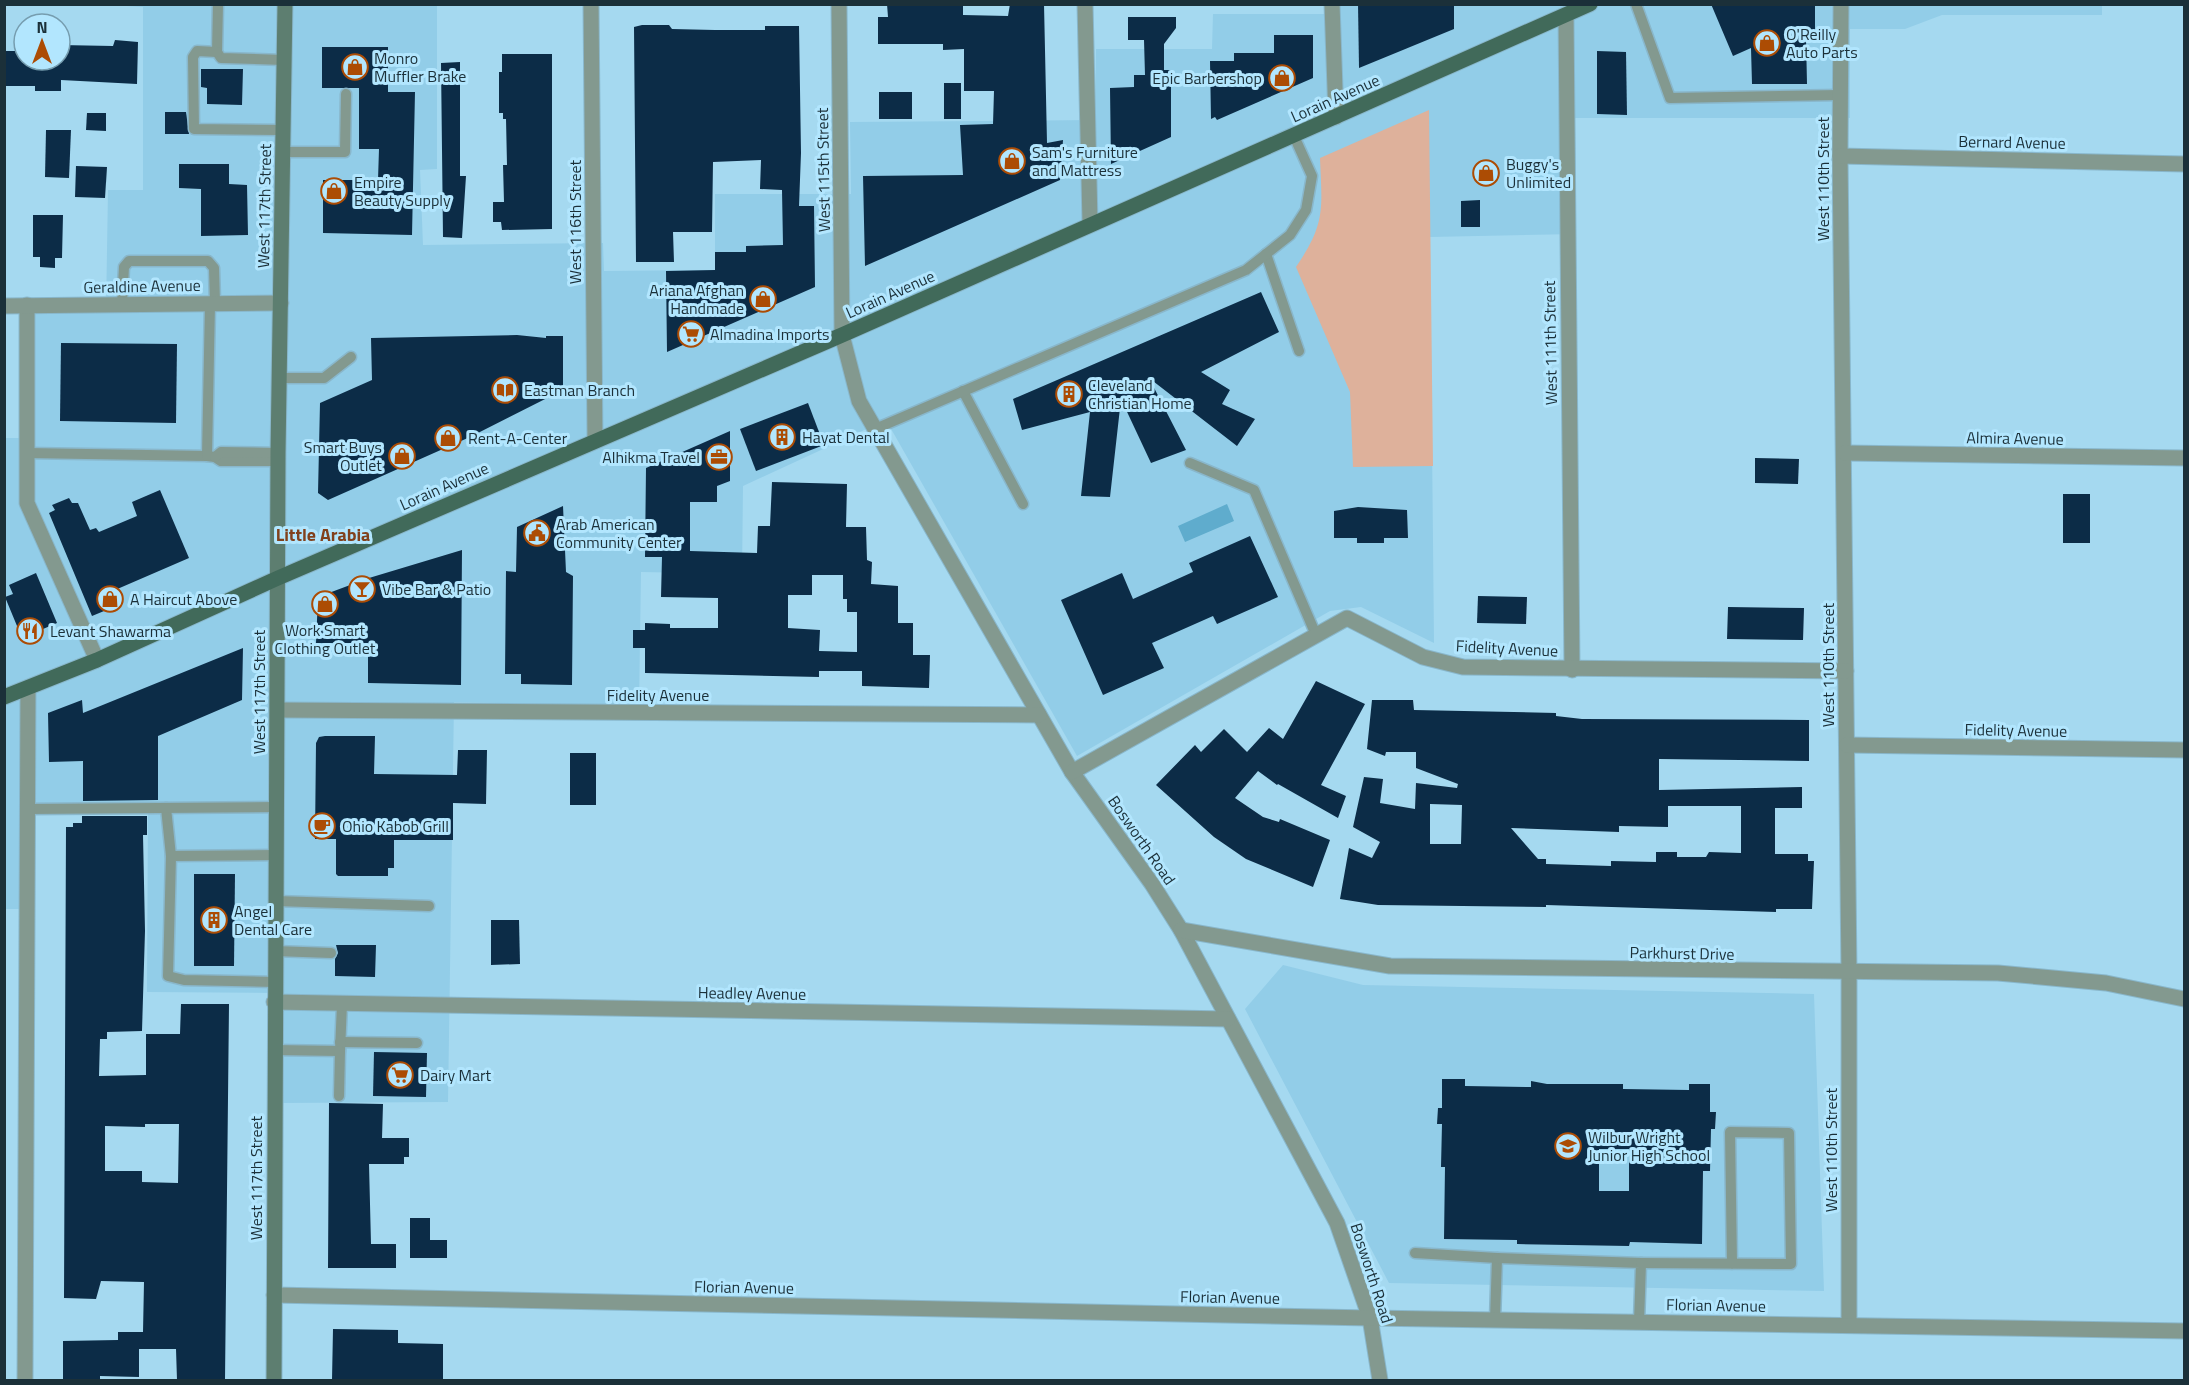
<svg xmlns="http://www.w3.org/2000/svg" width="2189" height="1385" viewBox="0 0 2189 1385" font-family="'Titillium Web',sans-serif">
	<rect width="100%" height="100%" fill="#a5d9f0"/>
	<g fill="#92cde8">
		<polygon points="1325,4 2102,5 2102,15 1942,15 1905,29 1850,29 1850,118 1575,118 1576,234 1430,237 1434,643 1361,607 1330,611 1077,756 886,420 743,486 742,574 641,572 639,706 454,702 448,1102 280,1103 280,993 147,992 148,809 33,813 33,909 5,909 5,438 29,438 31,311 106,311 108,190 143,190 143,7 110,5 437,5 437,169 420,170 423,245 603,243 604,271 715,270 715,194 851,194 850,122 1095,120 1096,49 1212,49 1213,14 1325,14"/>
		<polygon points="1283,965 1363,985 1814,994 1824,1291 1389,1283 1245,1009"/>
	</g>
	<path fill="#deb19b" d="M1429,110L1433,466L1353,467L1350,392L1296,267C1326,223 1322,209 1320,158Z"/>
	<polygon fill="#5faccd" points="1227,504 1234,521 1185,542 1178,526"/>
	<g fill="#0c2c47" fill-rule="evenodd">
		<polygon points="887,4 963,4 963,15 1008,16 1010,4 1044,4 1047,143 1063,140 1060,180 865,266 863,176 963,175 960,125 993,124 994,91 964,91 964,49 943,50 943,44 878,44 878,17 888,17"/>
		<polygon points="1358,4 1454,4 1454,29 1359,68"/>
		<polygon points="1711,4 1815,4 1815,38 1806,38 1807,84 1752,84 1751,48 1733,56"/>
		<polygon points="1128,17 1176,17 1176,28 1164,44 1164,70 1171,70 1171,137 1111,164 1110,88 1134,87 1134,75 1145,75 1144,40 1128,40"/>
		<polygon points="642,25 669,25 672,29 715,30 765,30 765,26 799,26 801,153 799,206 814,206 815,287 667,352 666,271 715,270 715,252 746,252 746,246 783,245 782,190 760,189 761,160 713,162 712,232 673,232 674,262 636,262 634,27"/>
		<polygon points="1274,35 1313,35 1313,78 1217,120 1215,117 1211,119 1210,61 1234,61 1234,53 1274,53"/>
		<polygon points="115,40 138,42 137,84 61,80 61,91 35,91 35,86 4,86 4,51 24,51 24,60 60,60 60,45 113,46"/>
		<polygon points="322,47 388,47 388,92 415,92 412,235 323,233 323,180 378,180 379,149 359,149 359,88 322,88"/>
		<polygon points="1597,51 1626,52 1627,115 1597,114"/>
		<polygon points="502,54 552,54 552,229 502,230 501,222 493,222 493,202 504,202 503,165 507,165 506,119 503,119 503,113 499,113 499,72 502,72"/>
		<polygon points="460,62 460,176 466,176 462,238 443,237 441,63"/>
		<polygon points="201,69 243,69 242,105 207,104 207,88 201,87"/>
		<rect x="944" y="83" width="17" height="36"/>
		<rect x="879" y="92" width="33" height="27"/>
		<polygon points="165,112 186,112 189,134 165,134"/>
		<polygon points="87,113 106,113 106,131 86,130"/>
		<polygon points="46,130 71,130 69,178 45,177"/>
		<polygon points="179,164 229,164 229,184 247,185 248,235 201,236 201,189 179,188"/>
		<polygon points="76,166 107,167 105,198 75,197"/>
		<polygon points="1480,200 1480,227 1461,227 1461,201"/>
		<polygon points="33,215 63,215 62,258 55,258 55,268 40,267 40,257 33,257"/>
		<polygon points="1261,292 1279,332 1201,372 1230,390 1222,404 1255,419 1237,446 1149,378 1186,450 1151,463 1121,399 1110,497 1081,496 1090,412 1022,430 1013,399"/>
		<polygon points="517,335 546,338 546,336 563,336 563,390 470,437 328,500 318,493 320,403 372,380 371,338"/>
		<polygon points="61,343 177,344 176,423 60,421"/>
		<polygon points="808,403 824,445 756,471 740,429"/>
		<path d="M730,431V481L717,486V502H690V551L757,553L758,526H770L772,482L847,484L846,527H866L867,560L872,562L871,584L898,586V623H913V655H930L929,688L862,686V671H819V677L645,673V648H633V630H645V623L670,624V628H718V598L661,597L662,557H645L646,468ZM812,575H843V599H847V612H857V652L819,651L820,630L788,628V595H812Z"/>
		<polygon points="1755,458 1799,459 1798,484 1755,483"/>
		<polygon points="160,490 189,558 115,590 121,604 92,616 49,513 55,510 52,505 69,498 72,503 78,503 90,530 96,528 99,532 137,516 132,502"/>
		<rect x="2063" y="494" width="27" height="49"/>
		<polygon points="563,506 566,572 573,576 572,685 521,684 521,674 505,674 506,571 516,572 517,527"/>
		<polygon points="1358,507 1407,510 1408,538 1384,538 1384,543 1357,543 1357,538 1334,538 1334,511"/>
		<polygon points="1250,536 1278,597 1217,624 1213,616 1152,643 1164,668 1103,695 1061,600 1122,573 1133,599 1193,572 1189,563"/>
		<polygon points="462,550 461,685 368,683 368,643 316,643 318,597 369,578"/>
		<polygon points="36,573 57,623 22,638 5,597 13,594 9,585"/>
		<polygon points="1478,596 1527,597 1526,624 1477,623"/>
		<polygon points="1728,607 1804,608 1803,640 1727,639"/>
		<polygon points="243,648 242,700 158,736 158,800 83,801 83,761 49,762 48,713 82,700 83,713"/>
		<polygon points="1316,681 1365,704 1321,785 1346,796 1338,818 1278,784 1277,785 1258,771 1235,798 1263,817 1279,822 1280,819 1330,840 1313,887 1246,859 1214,837 1156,785 1195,745 1201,752 1224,729 1247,752 1269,728 1283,739"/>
		<path d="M1372,700H1413L1414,710L1556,713V716L1582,719L1809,720V761L1659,759V790L1802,787V808H1775V854H1808V861H1814L1812,909H1776V912L1546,905V907L1378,905L1340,899L1349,848L1372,858L1380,842L1353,827L1364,777L1383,779L1380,803L1415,809L1416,783L1457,788L1458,784L1416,768V752H1386L1385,756L1367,749ZM1430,804L1462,805L1461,844H1430ZM1668,806H1741V853L1709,852L1706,857H1677V852H1656V862L1611,861V866L1546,864V859H1538L1511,828L1619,832V826L1668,827Z"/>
		<polygon points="325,736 375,736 374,774 457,775 458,750 487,750 486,804 453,803 453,840 394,840 394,868 388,868 388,876 338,876 336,874 336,839 315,839 316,743 319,737"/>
		<rect x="570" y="753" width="26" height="52"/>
		<path d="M82,816H147V835H143L145,931L142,1031L107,1032V1039H100L99,1076L146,1075V1034H180L181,1004H229L225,1380H177L176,1349H139V1377L100,1376V1380H63V1341L118,1340V1332H143L144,1282L101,1281L96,1299L64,1298L66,827H73V823H82ZM145,1124H179L178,1183L142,1182V1171H105V1126L145,1127Z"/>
		<polygon points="194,874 235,874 234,966 194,966"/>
		<polygon points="491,920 519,920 520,964 491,965"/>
		<polygon points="336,945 376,945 375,977 335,976 335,959 338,953"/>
		<polygon points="374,1052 427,1053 426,1097 373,1096"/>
		<path d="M1442,1079H1465V1086L1531,1087V1081L1547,1084H1623V1089L1689,1090V1084H1710V1112H1716L1715,1129H1711L1710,1171H1703L1702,1244L1630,1242L1629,1246L1517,1244V1240L1444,1239L1445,1167H1441L1442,1124H1437L1438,1108H1442ZM1599,1149H1629V1191H1599Z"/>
		<polygon points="329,1103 383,1104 382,1138 409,1138 409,1157 404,1157 404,1164 369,1164 371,1244 396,1244 396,1268 328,1268"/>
		<polygon points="410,1218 430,1218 430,1240 447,1240 447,1258 410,1258"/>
		<polygon points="333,1329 398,1330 398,1343 443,1344 443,1380 332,1380"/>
	</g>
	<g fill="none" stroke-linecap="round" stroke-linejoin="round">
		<g stroke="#89b7cb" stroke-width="13">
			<g id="service">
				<polyline points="218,4 217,52 221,58 284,60"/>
				<polyline points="1636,4 1670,98 1840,95"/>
				<polyline points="217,52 197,51 193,57 194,129 282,130"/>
				<polyline points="282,152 345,152 346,94"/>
				<polyline points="1266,254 1299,351"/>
				<polyline points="122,304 124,267 129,261 208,261 214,268 215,303"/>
				<polyline points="280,378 324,378 351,357"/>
				<polyline points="963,391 1023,504"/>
				<polyline points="875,429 1246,270 1290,235 1306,210 1312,176 1294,136"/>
				<polyline points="27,453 207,456 215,457 221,461 278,461"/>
				<polyline points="207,456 210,303"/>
				<polyline points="215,457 221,452 278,453"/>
				<polyline points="1190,463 1254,490 1316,635"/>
				<polyline points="166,808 171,856"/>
				<polyline points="27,809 277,807"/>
				<polyline points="276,901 429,906"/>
				<polyline points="275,951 331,953"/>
				<polyline points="275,982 184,980 168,976 171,856 276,855"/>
				<polyline points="340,1042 417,1043"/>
				<polyline points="274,1050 340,1051 342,1004"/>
				<polyline points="339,1096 340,1051"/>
				<polyline points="1415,1253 1497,1258 1495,1320"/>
				<polyline points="1497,1258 1641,1263 1639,1322"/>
				<polyline points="1641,1263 1791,1264 1789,1133 1730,1132 1732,1264"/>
			</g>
		</g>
		<g stroke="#89b7cb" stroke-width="17">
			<g id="minor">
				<polyline points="591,4 595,440"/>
				<polyline points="839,4 842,335 859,401 1072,772 1152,884 1181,930 1337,1223 1370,1318 1380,1380"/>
				<polyline points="1085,4 1090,223"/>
				<polyline points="1332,4 1336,117"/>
				<polyline points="1841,4 1840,156 1849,973 1849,1325"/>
				<polyline points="1566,16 1572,670"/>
				<polyline points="1840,156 2184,164"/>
				<polyline points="27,305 27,503 97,660"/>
				<polyline points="4,306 281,303"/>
				<polyline points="1845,453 2184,458"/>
				<polyline points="278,710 1039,715"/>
				<polyline points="1847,745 2184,750"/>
				<polyline points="1072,772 1347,618 1423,657 1463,667 1846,671"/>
				<polyline points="1181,930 1390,966 1998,973 2106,983 2184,999"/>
				<polyline points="274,1002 1228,1019"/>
				<polyline points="274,1295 1370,1318 2184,1331"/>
				<polyline points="25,1380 28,688"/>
			</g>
		</g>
		<g stroke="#89b7cb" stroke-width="17">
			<polyline id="secondary" points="274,1380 278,453 285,4"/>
		</g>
		<g stroke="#89b7cb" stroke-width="17">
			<polyline id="primary" points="4,697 97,660 278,578 842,335 1590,4"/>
		</g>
		<use href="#service" stroke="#83998f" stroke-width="10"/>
		<use href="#minor" stroke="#83998f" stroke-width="15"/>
		<use href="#secondary" stroke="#5d7e70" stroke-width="15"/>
		<use href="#primary" stroke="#416a5a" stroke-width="15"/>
	</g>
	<defs>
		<g id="shop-ring" transform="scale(1.35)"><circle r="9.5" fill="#b2e6fe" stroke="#ac4c04" stroke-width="1.5"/><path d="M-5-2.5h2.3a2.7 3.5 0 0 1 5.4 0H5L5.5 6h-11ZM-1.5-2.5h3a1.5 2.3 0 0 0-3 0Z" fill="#ac4c04"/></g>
		<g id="supermarket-ring" transform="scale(1.35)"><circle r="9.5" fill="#b2e6fe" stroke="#ac4c04" stroke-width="1.5"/><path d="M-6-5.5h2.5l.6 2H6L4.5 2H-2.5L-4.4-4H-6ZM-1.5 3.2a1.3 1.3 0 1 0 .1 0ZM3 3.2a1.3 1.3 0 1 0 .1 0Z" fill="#ac4c04"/></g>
		<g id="library-ring" transform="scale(1.35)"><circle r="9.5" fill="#b2e6fe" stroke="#ac4c04" stroke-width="1.5"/><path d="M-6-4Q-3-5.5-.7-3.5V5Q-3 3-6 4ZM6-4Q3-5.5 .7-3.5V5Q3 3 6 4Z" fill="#ac4c04"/></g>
		<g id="building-ring" transform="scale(1.35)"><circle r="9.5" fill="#b2e6fe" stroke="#ac4c04" stroke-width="1.5"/><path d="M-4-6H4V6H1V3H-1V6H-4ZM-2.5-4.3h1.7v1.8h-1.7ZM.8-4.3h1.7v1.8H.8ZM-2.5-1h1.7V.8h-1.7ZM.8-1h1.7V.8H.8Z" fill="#ac4c04"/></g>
		<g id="office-ring" transform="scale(1.35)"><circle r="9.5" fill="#b2e6fe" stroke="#ac4c04" stroke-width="1.5"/><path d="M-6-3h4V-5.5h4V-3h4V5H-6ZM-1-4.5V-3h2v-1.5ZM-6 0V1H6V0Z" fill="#ac4c04"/></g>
		<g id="civic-ring" transform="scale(1.35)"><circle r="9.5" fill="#b2e6fe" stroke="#ac4c04" stroke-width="1.5"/><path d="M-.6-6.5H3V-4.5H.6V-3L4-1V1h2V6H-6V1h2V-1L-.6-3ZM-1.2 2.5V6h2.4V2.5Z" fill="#ac4c04"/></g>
		<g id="bar-ring" transform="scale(1.35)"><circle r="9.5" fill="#b2e6fe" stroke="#ac4c04" stroke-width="1.5"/><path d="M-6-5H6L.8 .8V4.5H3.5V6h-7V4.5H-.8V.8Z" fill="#ac4c04"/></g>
		<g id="restaurant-ring" transform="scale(1.35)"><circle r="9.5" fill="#b2e6fe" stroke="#ac4c04" stroke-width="1.5"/><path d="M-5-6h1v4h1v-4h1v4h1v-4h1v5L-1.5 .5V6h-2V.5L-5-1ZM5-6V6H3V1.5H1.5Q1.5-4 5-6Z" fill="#ac4c04"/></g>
		<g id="cafe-ring" transform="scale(1.35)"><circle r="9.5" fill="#b2e6fe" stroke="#ac4c04" stroke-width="1.5"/><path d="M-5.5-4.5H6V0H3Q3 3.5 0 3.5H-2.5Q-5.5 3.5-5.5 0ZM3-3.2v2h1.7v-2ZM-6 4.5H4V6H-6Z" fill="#ac4c04"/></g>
		<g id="school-ring" transform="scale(1.35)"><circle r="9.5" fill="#b2e6fe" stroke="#ac4c04" stroke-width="1.5"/><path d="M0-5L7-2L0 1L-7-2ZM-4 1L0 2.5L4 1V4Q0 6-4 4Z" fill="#ac4c04"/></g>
	</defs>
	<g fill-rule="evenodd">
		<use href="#shop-ring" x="1767" y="43"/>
		<use href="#shop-ring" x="355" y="67"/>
		<use href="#shop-ring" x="1282" y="78"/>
		<use href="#shop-ring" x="1012" y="161"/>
		<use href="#shop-ring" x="1486" y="173"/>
		<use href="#shop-ring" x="334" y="191"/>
		<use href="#shop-ring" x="763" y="299"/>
		<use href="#supermarket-ring" x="691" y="334"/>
		<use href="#library-ring" x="505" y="390"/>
		<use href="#building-ring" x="1069" y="394"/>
		<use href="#building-ring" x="782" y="437"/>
		<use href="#shop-ring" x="448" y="438"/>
		<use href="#shop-ring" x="402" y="456"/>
		<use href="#office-ring" x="719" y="457"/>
		<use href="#civic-ring" x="537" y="533"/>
		<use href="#bar-ring" x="362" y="589"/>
		<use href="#shop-ring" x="110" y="599"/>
		<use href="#shop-ring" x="325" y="604"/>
		<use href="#restaurant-ring" x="30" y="631"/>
		<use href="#cafe-ring" x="322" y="826"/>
		<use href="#building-ring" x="214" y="920"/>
		<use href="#supermarket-ring" x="400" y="1075"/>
		<use href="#school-ring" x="1568" y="1146"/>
	</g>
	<g text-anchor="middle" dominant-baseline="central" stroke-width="6" stroke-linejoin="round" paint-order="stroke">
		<g font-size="16" fill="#1b3039" stroke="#b2e6fe" text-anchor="start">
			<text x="1786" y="34">O'Reilly<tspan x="1786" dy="18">Auto Parts</tspan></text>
			<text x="374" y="58">Monro<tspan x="374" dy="18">Muffler Brake</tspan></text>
			<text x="1262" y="78" text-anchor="end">Epic Barbershop</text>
			<text x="1032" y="152">Sam's Furniture<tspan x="1032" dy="18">and Mattress</tspan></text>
			<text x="1506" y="164">Buggy's<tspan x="1506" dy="18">Unlimited</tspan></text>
			<text x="354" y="182">Empire<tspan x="354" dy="18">Beauty Supply</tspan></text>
			<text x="744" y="290" text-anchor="end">Ariana Afghan<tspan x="744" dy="18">Handmade</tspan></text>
			<text x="710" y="334">Almadina Imports</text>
			<text x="1088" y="385">Cleveland<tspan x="1088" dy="18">Christian Home</tspan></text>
			<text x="524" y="390">Eastman Branch</text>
			<text x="802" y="437">Hayat Dental</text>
			<text x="468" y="438">Rent-A-Center</text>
			<text x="382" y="447" text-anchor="end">Smart Buys<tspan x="382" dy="18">Outlet</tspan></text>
			<text x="700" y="457" text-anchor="end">Alhikma Travel</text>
			<text x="556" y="524">Arab American<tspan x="556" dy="18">Community Center</tspan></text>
			<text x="382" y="589">Vibe Bar &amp; Patio</text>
			<text x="130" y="599">A Haircut Above</text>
			<text x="325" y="630" text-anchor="middle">Work Smart<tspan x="325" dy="18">Clothing Outlet</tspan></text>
			<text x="50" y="631">Levant Shawarma</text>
			<text x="342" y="826">Ohio Kabob Grill</text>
			<text x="234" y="911">Angel<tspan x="234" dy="18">Dental Care</tspan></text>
			<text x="420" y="1075">Dairy Mart</text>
			<text x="1588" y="1137">Wilbur Wright<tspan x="1588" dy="18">Junior High School</tspan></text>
		</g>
		<g font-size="16" fill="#1b3039" stroke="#b2e6fe">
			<text transform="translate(1335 98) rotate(-24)">Lorain Avenue</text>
			<text transform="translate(2012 142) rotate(1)">Bernard Avenue</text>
			<text transform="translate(823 170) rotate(-91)">West 115th Street</text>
			<text transform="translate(1823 179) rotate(-90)">West 110th Street</text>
			<text transform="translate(264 206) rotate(-89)">West 117th Street</text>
			<text transform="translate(575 222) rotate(-90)">West 116th Street</text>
			<text transform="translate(142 286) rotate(-1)">Geraldine Avenue</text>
			<text transform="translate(890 294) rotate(-24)">Lorain Avenue</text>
			<text transform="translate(1550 343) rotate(-91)">West 111th Street</text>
			<text transform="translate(2015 438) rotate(1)">Almira Avenue</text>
			<text transform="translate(444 486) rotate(-24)">Lorain Avenue</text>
			<text transform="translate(1507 648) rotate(3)">Fidelity Avenue</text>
			<text transform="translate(1828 665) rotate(-90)">West 110th Street</text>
			<text transform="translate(259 692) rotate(-90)">West 117th Street</text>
			<text x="658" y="695">Fidelity Avenue</text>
			<text transform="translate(2016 730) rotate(1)">Fidelity Avenue</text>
			<text transform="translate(1142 840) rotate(55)">Bosworth Road</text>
			<text transform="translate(1682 953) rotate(1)">Parkhurst Drive</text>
			<text transform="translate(752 993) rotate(1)">Headley Avenue</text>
			<text transform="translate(1831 1150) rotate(-90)">West 110th Street</text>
			<text transform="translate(256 1178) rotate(-90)">West 117th Street</text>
			<text transform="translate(1372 1273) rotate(72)">Bosworth Road</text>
			<text transform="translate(744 1287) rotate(1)">Florian Avenue</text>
			<text transform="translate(1230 1297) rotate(1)">Florian Avenue</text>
			<text transform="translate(1716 1305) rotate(1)">Florian Avenue</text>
		</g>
		<g font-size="18" font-weight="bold" fill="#81411d" stroke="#b2e6fe">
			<text x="323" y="534">Little Arabia</text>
		</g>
	</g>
	<rect width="2189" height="1385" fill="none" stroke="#1b3039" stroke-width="12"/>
	<g transform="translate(42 42)"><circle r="28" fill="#b2e6fe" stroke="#769daf" stroke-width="1.5"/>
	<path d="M0-4.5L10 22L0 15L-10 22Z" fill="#ac4c04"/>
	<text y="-9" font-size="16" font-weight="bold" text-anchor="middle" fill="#1b3039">N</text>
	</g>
</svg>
